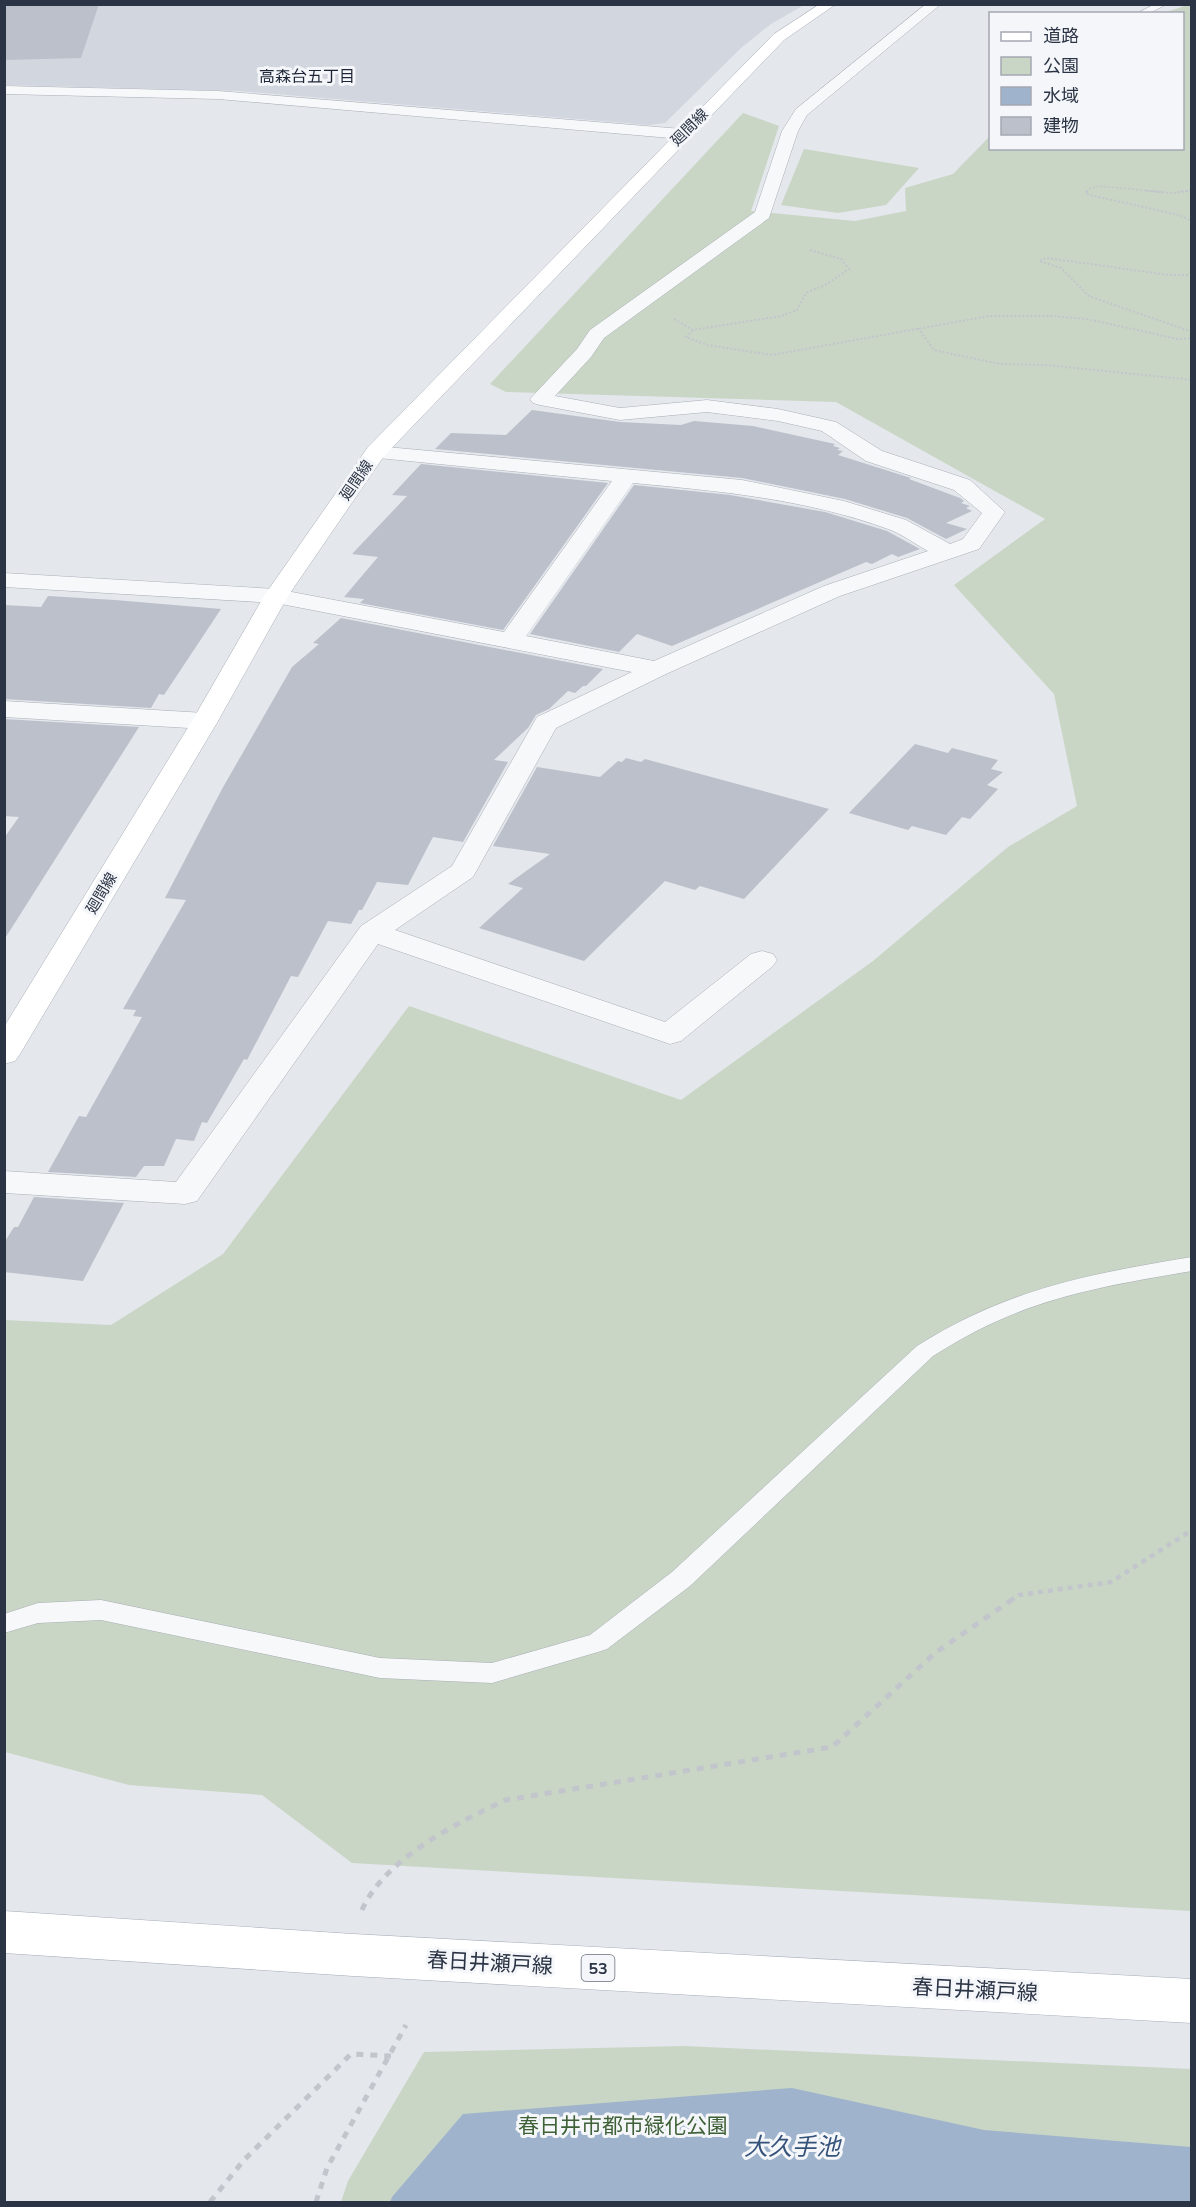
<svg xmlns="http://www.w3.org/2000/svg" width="1196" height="2207" viewBox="0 0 1196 2207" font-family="Mulish,'Noto Sans JP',sans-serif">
	<rect width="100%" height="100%" fill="#e4e7ec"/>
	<polygon fill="#d2d6de" points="5,5 804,5 771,24 741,48 665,123 649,125 238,91 5,85"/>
	<g fill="#c9d6c5">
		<polygon points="1187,5 1191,5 1191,1911 352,1863 262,1795 129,1785 5,1752 4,1320 111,1325 223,1254 409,1006 681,1100 873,961 1008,847 1077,806 1054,694 954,585 1045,519 836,402 506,392 490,384 743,113 779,126 751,211 855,221 906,211 905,188 953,174 990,136 990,148 1182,148 1182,14 1164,13"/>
		<polygon points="804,149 919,168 886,205 838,213 781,205"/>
		<polygon points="684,2046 1191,2069 1191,2202 341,2202 348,2181 424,2052"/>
	</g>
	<polygon fill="#9fb4cc" points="792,2088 984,2130 1191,2147 1191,2202 390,2202 392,2197 463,2114"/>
	<g fill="#bbc0ca">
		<polygon points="4,4 99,4 81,58 4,60"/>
		<polygon points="532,410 620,422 681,425 694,421 753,426 835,444 833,446 840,448 837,450 843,451 838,455 911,478 909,479 960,498 964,501 961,503 970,506 966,508 972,511 946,523 967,529 946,539 907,518 845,499 742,478 435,449 451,433 506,435"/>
		<polygon points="421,464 608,483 503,630 360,603 364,599 344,597 378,557 352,554 407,496 392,495"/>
		<polygon points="634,485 730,495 825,512 887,531 920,549 898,557 892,554 872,564 866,562 672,646 637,634 619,652 530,634"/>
		<polygon points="48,596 115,600 221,609 164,695 159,694 151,708 4,699 4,605 41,607"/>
		<polygon points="341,618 603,669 586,686 583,686 575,693 568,691 549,709 536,715 528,728 494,760 508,762 463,842 433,837 408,885 377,882 362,910 359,910 351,924 328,921 298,977 291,976 247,1060 244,1059 207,1123 202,1122 194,1141 176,1139 164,1166 144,1166 136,1177 48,1172 79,1116 86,1117 142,1017 133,1016 136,1010 123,1009 186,900 165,898 222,789 292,667 319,644 313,643"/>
		<polygon points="4,719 139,727 4,940 4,838 19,817 4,816"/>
		<polygon points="915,744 948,753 952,748 998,760 991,769 1003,772 987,785 998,789 970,819 962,817 946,835 912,826 908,830 849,813"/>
		<polygon points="626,758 641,762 645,759 829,809 744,899 700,886 695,890 665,881 584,961 479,928 523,888 508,884 550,854 493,846 537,767 600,777 618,761 622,762"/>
		<polygon points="34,1197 124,1203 83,1281 4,1272 4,1243 14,1227 18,1227"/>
	</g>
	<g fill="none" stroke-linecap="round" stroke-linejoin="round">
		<g stroke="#a9aeb7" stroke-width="1">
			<g id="lane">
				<polygon points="1155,4 1167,4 1148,14 1136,14"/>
				<path d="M1192,1257V1271C1091,1288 1020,1300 933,1356L690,1586L607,1649L598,1652L492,1683L380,1678L101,1620L38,1623L4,1633V1614L38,1603L101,1600L380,1658L492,1663L590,1635L672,1572L917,1346C1007,1289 1089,1274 1192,1257Z"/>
			</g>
		</g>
		<g stroke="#a9aeb7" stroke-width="1">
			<g id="street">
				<path d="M926,4H941L807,115L798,131L769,218L604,338L591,357L555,396L620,408L707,400L778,409L836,422L882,451L970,480L1005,512L979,549L840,596L666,674L556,728L473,877L395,930L665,1022L751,954L762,951L773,954L777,960L773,966L681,1041L670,1044L378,944L197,1201L185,1204L4,1193V1171L176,1182L361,926L452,866L537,717L632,672L276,603L4,587V573L276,589L504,632L612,481L368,457L365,452L368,447L376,446L742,480L844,501L906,520L950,544L963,539L982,513L954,490L866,461L822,431L778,421L707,412L620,420L540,405L533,403L530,399L577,349L590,330L755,212L782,131L796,109ZM633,483C719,491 806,499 888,529C902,534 915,544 928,551L824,586L654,661L526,636Z"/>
				<polygon points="4,86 218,91 682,129 690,134 682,139 218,99 4,94"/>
				<polygon points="4,701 205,713 214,715 218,721 214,727 205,729 4,717"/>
			</g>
		</g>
		<g stroke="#a9aeb7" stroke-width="1">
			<polygon id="secondary" points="820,4 836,4 784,40 384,456 288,596 218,721 20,1054 15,1061 4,1064 4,1027 192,721 264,596 368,447 774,34"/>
		</g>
		<g stroke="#a3abb8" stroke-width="1">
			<polygon id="primary" points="4,1911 353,1934 1192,1979 1192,2023 353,1976 4,1953"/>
		</g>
		<g stroke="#c2c5cb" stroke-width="1.5" stroke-dasharray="2 2" stroke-linecap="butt">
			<polyline points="1087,192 1088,189 1099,186 1162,192"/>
			<polyline points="1177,192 1192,190"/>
		</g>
		<g stroke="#c2c5cb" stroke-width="2" stroke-dasharray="2 2" stroke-linecap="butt">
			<polyline points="1087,191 1086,194 1179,215 1192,221"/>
			<polyline points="1146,191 1171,193 1188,191"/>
			<polyline points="810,250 841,259 849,269 825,285 806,293 797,310 781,316 693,330 686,337 707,345 772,355 989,316 1053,316 1087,319 1178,339 1192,338"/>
			<polyline points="1192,275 1169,275 1047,258 1039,261 1061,268 1089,296 1192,332"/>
			<polyline points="674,319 693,330"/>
			<polyline points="918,328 934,350 1000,364 1046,365 1192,380"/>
		</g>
		<polyline stroke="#c2c5cb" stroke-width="4.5" stroke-dasharray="5 5" stroke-linecap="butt" points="1010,1601 1019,1595 1111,1582 1192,1530"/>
		<g stroke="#c2c5cb" stroke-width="5" stroke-dasharray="7 7" stroke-linecap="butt">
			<path d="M362,1910C384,1859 458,1822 506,1800L832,1747L935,1653L1013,1599"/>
			<polyline points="210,2202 244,2160 351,2054 391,2056"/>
			<polyline points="316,2202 327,2168 406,2025"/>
		</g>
		<use href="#lane" fill="#f7f8fa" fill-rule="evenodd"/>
		<use href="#street" fill="#f7f8fa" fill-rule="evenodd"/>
		<use href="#secondary" fill="#fff" fill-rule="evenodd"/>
		<use href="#primary" fill="#fff" fill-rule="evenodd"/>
	</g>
	<g text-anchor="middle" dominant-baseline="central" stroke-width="6" stroke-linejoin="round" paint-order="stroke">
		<g font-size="15" fill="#2b3445" stroke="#f4f6f9">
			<text transform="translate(689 127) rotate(-45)">廻間線</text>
			<text transform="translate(356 480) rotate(-55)">廻間線</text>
			<text transform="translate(101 893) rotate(-59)">廻間線</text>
		</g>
		<g font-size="16" fill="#1d2536" stroke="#f4f6f9">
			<text x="307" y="76">高森台五丁目</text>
		</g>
		<rect fill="#f4f6f9" stroke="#676e7b" stroke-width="1.5" x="581.5" y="1955" width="33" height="26" rx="4.5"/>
		<g font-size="16" font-weight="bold" fill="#2b3445">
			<text x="598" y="1968">53</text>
		</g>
		<g font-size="21" fill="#2b3445" stroke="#f4f6f9">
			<text transform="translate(490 1962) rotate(3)">春日井瀬戸線</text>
			<text transform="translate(975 1989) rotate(3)">春日井瀬戸線</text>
		</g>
		<g font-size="21" fill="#3f6138" stroke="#f4f6f9">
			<text x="623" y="2125">春日井市都市緑化公園</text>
		</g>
		<g font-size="24" font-style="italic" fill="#34527a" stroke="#f4f6f9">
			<text x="792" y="2146">大久手池</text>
		</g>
	</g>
	<rect width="1196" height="2207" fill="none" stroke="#2b3445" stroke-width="12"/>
	<rect x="989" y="12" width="195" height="138" fill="#f4f6f9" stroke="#a4a8b1" stroke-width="1.5"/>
	<rect x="1001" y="32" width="30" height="9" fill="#ffffff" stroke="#a4a8b1" stroke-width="1.5"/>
	<text x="1043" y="42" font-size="18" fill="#2b3445">道路</text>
	<rect x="1001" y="57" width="30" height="18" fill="#c9d6c5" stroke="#a4a8b1" stroke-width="1.5"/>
	<text x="1043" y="72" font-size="18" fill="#2b3445">公園</text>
	<rect x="1001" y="87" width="30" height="18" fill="#9fb4cc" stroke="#a4a8b1" stroke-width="1.5"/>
	<text x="1043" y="102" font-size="18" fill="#2b3445">水域</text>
	<rect x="1001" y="117" width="30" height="18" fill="#bbc0ca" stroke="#a4a8b1" stroke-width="1.5"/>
	<text x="1043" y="132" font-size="18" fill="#2b3445">建物</text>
</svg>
